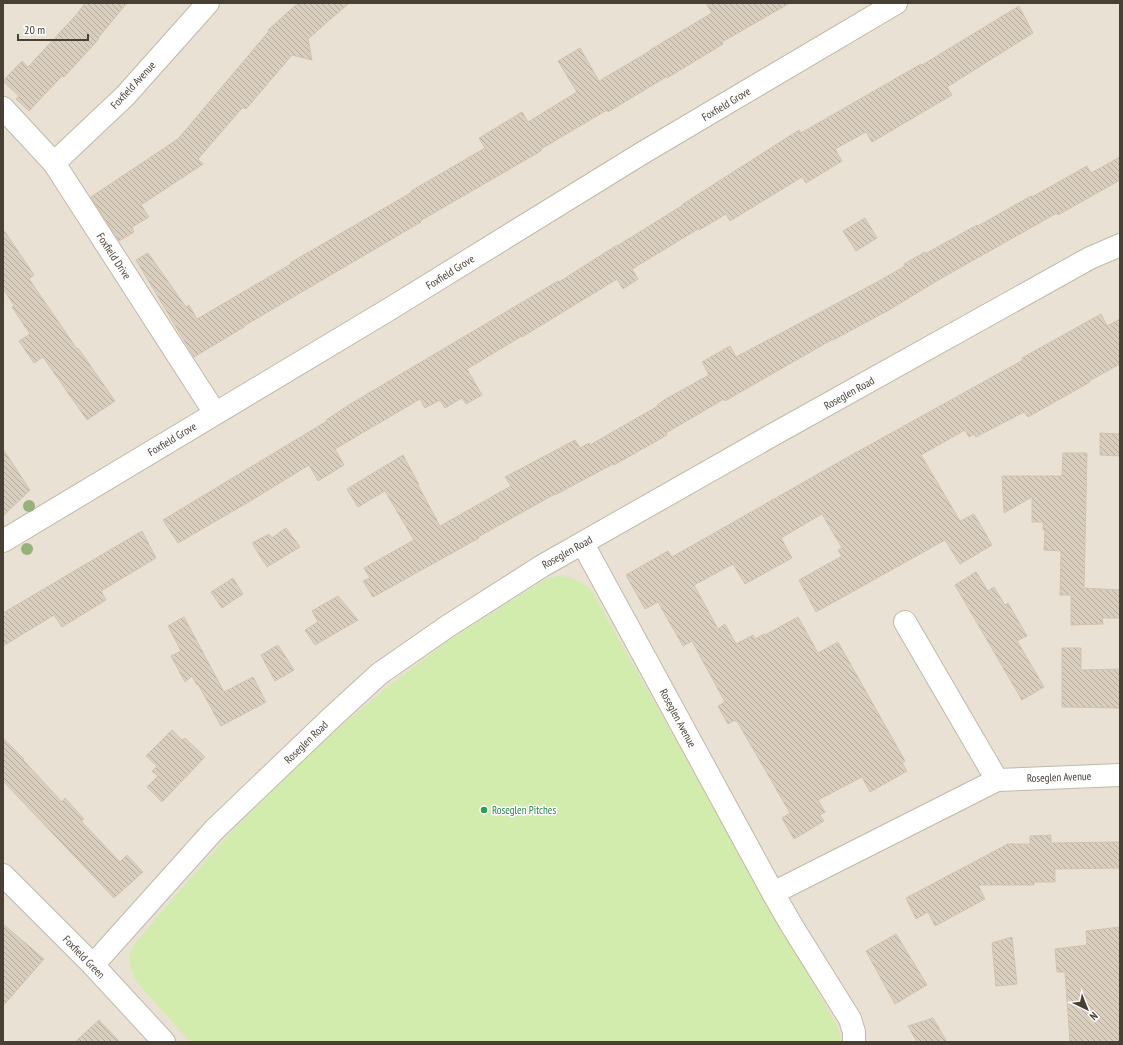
<svg xmlns="http://www.w3.org/2000/svg" width="1123" height="1045" viewBox="0 0 1123 1045" font-family="'PT Sans Narrow',sans-serif">
	<defs>
		<pattern id="building-back-hatch" width="6" height="6" patternUnits="userSpaceOnUse"><rect width="6" height="6" fill="#dacebe"/><path d="M-1 5l2 2M0 0l6 6M5-1l2 2" fill="none" stroke="#b3a99b"/></pattern>
	</defs>
	<rect width="100%" height="100%" fill="#f5f0e7"/>
	<rect fill="#e9e2d4" x="3" y="3" width="1117" height="1039"/>
	<path fill="#d1ecac" d="M559,576C576,578 578,579 591,590L836,1024L840,1034L841,1042H190L136,981L131,968L129,955L135,944L158,916L229,834L277,786L325,740L390,685L448,641L546,579Z"/>
	<g fill="url(#building-back-hatch)" stroke="#d3c3ae">
		<polygon points="85,3 127,3 98,38 99,39 64,77 62,76 29,111 16,99 19,96 3,81 22,61 28,67 76,15"/>
		<polygon points="298,3 349,3 308,39 312,60 292,55 246,109 243,107 198,159 203,164 141,205 149,217 132,227 134,232 119,241 91,197 178,139 269,31 268,30"/>
		<polygon points="706,3 790,3 722,42 723,44 667,78 666,77 608,112 607,110 541,149 541,151 420,221 421,222 244,326 244,327 194,357 136,260 148,253 186,307 189,305 197,319 291,264 290,263 412,192 411,191 485,148 479,138 522,112 528,122 577,92 558,61 580,48 599,81 650,51 650,50 712,13"/>
		<polygon points="1019,6 1033,33 947,87 952,95 872,142 866,132 835,149 842,161 806,183 802,177 730,221 726,214 699,230 698,229 632,269 638,279 623,289 617,279 522,337 522,336 467,369 482,395 466,404 462,398 445,408 440,400 425,408 420,399 335,449 344,465 318,481 309,465 247,503 178,543 163,520 327,421 326,420 352,403 558,281 559,282 617,245 617,246 683,205 683,204 799,130 801,133 921,64 922,65"/>
		<polygon points="1120,157 1120,180 1058,215 1057,213 940,279 889,310 833,340 833,339 725,401 724,399 666,433 667,435 614,465 613,464 555,495 555,494 478,537 479,538 373,597 363,581 370,578 364,568 414,540 385,491 358,507 347,489 403,455 419,485 418,485 440,526 511,486 505,477 575,440 580,448 589,443 590,445 658,406 657,405 664,400 709,375 702,362 730,346 736,357 879,281 905,266 904,264 925,252 925,254 977,225 978,226 1031,196 1032,197 1087,166 1091,173"/>
		<polygon points="865,218 877,238 856,251 843,231"/>
		<polygon points="3,229 34,275 29,279 77,349 78,348 115,401 87,420 43,357 34,363 19,341 30,334 12,307 14,305 3,289"/>
		<polygon points="1101,314 1107,326 1120,319 1120,364 1089,381 1090,382 1028,417 1024,412 976,437 974,434 969,437 965,430 921,455 960,521 974,514 992,545 960,564 945,540 816,612 799,580 842,556 838,550 842,548 822,514 781,538 792,558 745,584 733,564 694,585 718,629 725,624 736,644 753,635 755,639 764,634 765,635 798,617 818,653 838,642 905,761 902,763 907,771 870,792 862,777 818,800 825,812 820,815 824,821 794,839 782,818 790,813 737,721 736,722 735,720 728,724 718,706 725,702 692,641 683,646 658,602 645,609 626,575 668,551 672,557 848,457 1023,360 1022,358"/>
		<polygon points="1100,433 1120,434 1120,456 1100,455"/>
		<polygon points="3,449 30,490 3,516"/>
		<polygon points="1063,453 1087,453 1084,588 1120,590 1120,618 1102,618 1103,624 1071,625 1071,595 1060,595 1061,551 1044,550 1045,530 1043,530 1043,522 1032,522 1032,497 1004,513 1002,476 1062,476"/>
		<polygon points="286,528 300,547 267,567 252,543 269,534 272,538"/>
		<polygon points="142,531 156,558 101,591 106,600 62,627 54,615 3,646 3,613"/>
		<polygon points="976,572 988,591 994,587 1005,605 1008,603 1027,636 1017,641 1044,687 1022,700 955,585"/>
		<polygon points="233,578 243,594 222,608 211,592"/>
		<polygon points="338,596 358,620 315,645 305,630 318,622 312,611"/>
		<polygon points="184,617 224,692 253,677 266,702 221,726 198,684 197,685 192,676 185,682 171,656 181,651 168,626"/>
		<polygon points="278,645 294,670 275,681 261,655"/>
		<polygon points="1062,648 1081,648 1081,670 1120,669 1120,708 1062,707"/>
		<polygon points="172,730 182,740 185,738 205,757 162,802 147,787 158,776 152,771 157,766 146,756"/>
		<polygon points="3,738 24,759 23,760 62,802 65,798 84,819 81,821 120,862 127,855 143,872 114,898 3,781"/>
		<polygon points="1051,835 1051,843 1120,842 1120,868 1055,869 1055,882 1034,882 1034,885 978,885 985,899 935,926 928,912 916,919 906,898 1008,844 1030,844 1030,836"/>
		<polygon points="3,924 44,959 3,1006"/>
		<polygon points="1120,927 1120,1042 1070,1042 1065,972 1057,972 1055,949 1087,945 1086,931"/>
		<polygon points="896,934 927,985 895,1004 866,951"/>
		<polygon points="1012,937 1017,984 996,986 992,943"/>
		<polygon points="933,1018 947,1042 917,1042 908,1026"/>
		<polygon points="99,1020 120,1042 75,1042"/>
	</g>
	<g fill="none" stroke-linecap="round" stroke-linejoin="round">
		<g stroke="#c1b8a8" stroke-width="24">
			<g id="minor">
				<polyline points="3,108 54,163 215,413"/>
				<polyline points="54,163 125,96 208,3"/>
				<polyline points="3,541 388,310 644,152 896,3"/>
				<polyline points="583,544 625,621 773,893 792,926 850,1019 854,1032 854,1042"/>
				<polyline points="997,780 1120,775"/>
				<polyline points="3,875 93,965 164,1042"/>
				<polyline points="773,893 997,780 905,622"/>
				<polyline points="93,965 214,830 330,719 379,674 448,626 542,566 776,433 1090,258 1120,245"/>
			</g>
		</g>
		<use href="#minor" stroke="#fff" stroke-width="22"/>
	</g>
	<g fill="#96b27b">
		<circle cx="29" cy="506" r="6"/>
		<circle cx="27" cy="549" r="6"/>
	</g>
	<circle fill="#2e9e5b" stroke="#fff" stroke-width="1.5" cx="484" cy="810" r="4"/>
	<g text-anchor="middle" dominant-baseline="central" stroke-width="3" stroke-linejoin="round" paint-order="stroke">
		<g font-size="11" fill="#484035" stroke="#fff">
			<text transform="translate(133 85) rotate(-47)">Foxfield Avenue</text>
			<text transform="translate(726 104) rotate(-31)">Foxfield Grove</text>
			<text transform="translate(114 256) rotate(57)">Foxfield Drive</text>
			<text transform="translate(450 272) rotate(-32)">Foxfield Grove</text>
			<text transform="translate(849 393) rotate(-29)">Roseglen Road</text>
			<text transform="translate(172 439) rotate(-31)">Foxfield Grove</text>
			<text transform="translate(567 552) rotate(-29)">Roseglen Road</text>
			<text transform="translate(678 718) rotate(62)">Roseglen Avenue</text>
			<text transform="translate(306 742) rotate(-44)">Roseglen Road</text>
			<text transform="translate(1059 777) rotate(-2)">Roseglen Avenue</text>
			<text transform="translate(84 957) rotate(46)">Foxfield Green</text>
		</g>
		<g font-size="11" fill="#27864d" stroke="#fff" text-anchor="start">
			<text x="492" y="810">Roseglen Pitches</text>
		</g>
	</g>
	<rect width="1123" height="1045" fill="none" stroke="#484035" stroke-width="8"/>
	<g transform="translate(1087 1009) rotate(137)" stroke="#ffffff" stroke-width="3" paint-order="stroke">
	<path d="M0-3L7 15L0 10L-7 15Z" fill="#484035"/>
	<text y="-6" font-size="11" font-weight="bold" text-anchor="middle" fill="#484035">N</text>
	</g>
	<path d="M18 34v6h70v-6" fill="none" stroke="#484035" stroke-width="2"/>
	<text x="24" y="34" font-size="12" fill="#484035" stroke="#ffffff" stroke-width="3" paint-order="stroke">20 m</text>
</svg>
